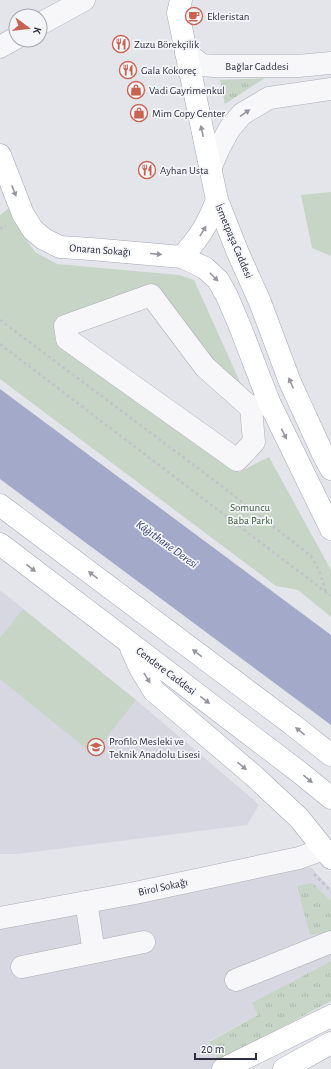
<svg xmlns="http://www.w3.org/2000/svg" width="331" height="1069" viewBox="0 0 331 1069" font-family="'Alegreya Sans',sans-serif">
	<defs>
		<pattern id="grass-tufts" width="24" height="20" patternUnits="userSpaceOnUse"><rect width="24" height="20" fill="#c6d5c6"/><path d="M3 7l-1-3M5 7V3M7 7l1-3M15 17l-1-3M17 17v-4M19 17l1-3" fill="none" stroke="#aab7ab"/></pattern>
	</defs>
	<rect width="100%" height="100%" fill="#e4e5eb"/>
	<g fill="#d6d7e0">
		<polygon points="0,590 136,700 247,794 259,805 247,825 17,854 0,854"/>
		<polygon points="311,867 331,889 331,961 253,1003 258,1015 209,1041 219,1061 209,1069 0,1069 0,925"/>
	</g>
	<g fill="url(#grass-tufts)">
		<polygon points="265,78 225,104 225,105 220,80"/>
		<polygon points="312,883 331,901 331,931 310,935 297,886"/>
		<polygon points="331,961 331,1001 219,1061 209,1042 258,1015 252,1003"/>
	</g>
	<g fill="#c6d5c6">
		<polygon points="331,192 331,256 312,248 301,195"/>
		<polygon points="9,208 13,220 35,252 57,264 179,275 194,280 245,393 209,360 155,289 60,320 55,341 239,472 269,457 331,570 331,617 298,590 276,586 0,379 0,215"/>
		<polygon points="23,609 136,700 93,754 0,679 0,638"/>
	</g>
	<polygon fill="#a2a9c9" points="0,389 331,635 331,725 0,479"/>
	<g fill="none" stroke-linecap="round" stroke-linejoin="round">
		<g stroke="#adaeb9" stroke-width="23">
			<g id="minor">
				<polyline points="40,24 84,0"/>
				<polyline points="0,47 16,38"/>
				<polyline points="186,53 202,65 214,66 298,66 331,63"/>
				<polyline points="210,169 219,148 230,128 242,114 269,98 331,89"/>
				<polyline points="251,408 254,442 237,460 67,339 65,326 151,295 205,367 251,408 269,402"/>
				<polyline points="86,902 94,952"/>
				<polyline points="0,918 135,893 299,858 324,849"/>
				<polyline points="22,967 144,942"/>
				<polyline points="236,980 331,942"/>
			</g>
		</g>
		<g stroke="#a4a6b6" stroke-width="23">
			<g id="major">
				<polyline points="181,0 178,13 217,200 238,253 260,302 290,382 322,452 331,469"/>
				<polyline points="0,155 23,214 33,230 44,239 60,247 91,249 182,257 205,268 218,280 227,296 241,329 269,402 331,529"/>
				<path d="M182,257C200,236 207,226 217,200"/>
				<polyline points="0,505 293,725 331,755"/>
				<polyline points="0,544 303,775 331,798"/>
				<polyline points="131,648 140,668 154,691 254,776 299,818 331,858"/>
				<polyline points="223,1069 331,1016"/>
				<polyline points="284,1069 331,1043"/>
			</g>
		</g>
		<g stroke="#c2c3ca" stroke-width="2.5" stroke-dasharray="3 3" stroke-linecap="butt">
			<polyline points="222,87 226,99"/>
			<polyline points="0,229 6,225"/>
			<polyline points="0,320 219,484 311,556 319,570 326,592"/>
			<polyline points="0,344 331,596"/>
			<polyline points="314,874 331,891"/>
		</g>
		<use href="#minor" stroke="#f7f7fa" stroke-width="22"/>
		<use href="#major" stroke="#fff" stroke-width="22"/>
	</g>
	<defs><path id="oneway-solid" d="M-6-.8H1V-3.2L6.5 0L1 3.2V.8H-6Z"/></defs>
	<use fill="#92929e" href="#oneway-solid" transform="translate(245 113) rotate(-35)"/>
	<g fill="#9696a1">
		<use href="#oneway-solid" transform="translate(202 131) rotate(-102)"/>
		<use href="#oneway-solid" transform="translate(14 191) rotate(69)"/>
		<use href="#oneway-solid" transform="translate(203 231) rotate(-59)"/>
		<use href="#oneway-solid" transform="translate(156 254) rotate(5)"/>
		<use href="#oneway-solid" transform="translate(214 277) rotate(45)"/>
		<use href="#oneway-solid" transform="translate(291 383) rotate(-113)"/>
		<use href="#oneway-solid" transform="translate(284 434) rotate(64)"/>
		<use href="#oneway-solid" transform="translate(31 568) rotate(38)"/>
		<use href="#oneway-solid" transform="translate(93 575) rotate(-143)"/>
		<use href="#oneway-solid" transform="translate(197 653) rotate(-143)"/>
		<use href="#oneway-solid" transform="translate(147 678) rotate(58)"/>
		<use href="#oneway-solid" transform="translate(205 700) rotate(37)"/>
		<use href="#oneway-solid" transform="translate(300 731) rotate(-141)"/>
		<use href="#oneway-solid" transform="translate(242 766) rotate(40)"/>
		<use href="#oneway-solid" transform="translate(308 779) rotate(40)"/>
	</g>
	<defs>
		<g id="cafe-ring" transform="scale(0.9)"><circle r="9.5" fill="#f4f5f8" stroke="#c86251" stroke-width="1.5"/><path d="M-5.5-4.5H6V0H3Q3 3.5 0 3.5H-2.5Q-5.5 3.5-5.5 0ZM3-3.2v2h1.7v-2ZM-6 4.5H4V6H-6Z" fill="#c86251"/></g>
		<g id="restaurant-ring" transform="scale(0.9)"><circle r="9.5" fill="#f4f5f8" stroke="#c86251" stroke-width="1.5"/><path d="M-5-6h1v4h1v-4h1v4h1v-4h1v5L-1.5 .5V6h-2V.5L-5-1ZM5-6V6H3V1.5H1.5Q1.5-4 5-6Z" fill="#c86251"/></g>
		<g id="shop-ring" transform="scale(0.9)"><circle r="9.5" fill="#f4f5f8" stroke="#c86251" stroke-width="1.5"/><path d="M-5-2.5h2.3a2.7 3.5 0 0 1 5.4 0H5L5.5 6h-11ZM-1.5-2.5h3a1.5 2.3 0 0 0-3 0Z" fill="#c86251"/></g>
		<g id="school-ring" transform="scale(0.9)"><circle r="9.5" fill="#f4f5f8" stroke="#c86251" stroke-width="1.5"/><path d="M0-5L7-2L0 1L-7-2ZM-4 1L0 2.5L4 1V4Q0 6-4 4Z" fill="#c86251"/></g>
	</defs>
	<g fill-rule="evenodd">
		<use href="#cafe-ring" x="194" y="16"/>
		<use href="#restaurant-ring" x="121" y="44"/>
		<use href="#restaurant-ring" x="128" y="70"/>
		<use href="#shop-ring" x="136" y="90"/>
		<use href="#shop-ring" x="139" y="113"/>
		<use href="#restaurant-ring" x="147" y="170"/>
		<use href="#school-ring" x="96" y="747"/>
	</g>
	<g text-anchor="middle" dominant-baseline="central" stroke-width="3.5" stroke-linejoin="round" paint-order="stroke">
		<g font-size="11" fill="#2c2e43" stroke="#f4f5f8" text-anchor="start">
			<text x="207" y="16">Ekleristan</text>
			<text x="134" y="44">Zuzu Börekçilik</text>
			<text x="141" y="70">Gala Kokoreç</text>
			<text x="149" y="90">Vadi Gayrimenkul</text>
			<text x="152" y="113">Mim Copy Center</text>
			<text x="160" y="170">Ayhan Usta</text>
			<text x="109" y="741">Profilo Mesleki ve<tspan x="109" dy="13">Teknik Anadolu Lisesi</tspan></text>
		</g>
		<g font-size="11" fill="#2c2e43" stroke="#f4f5f8">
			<text x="257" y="66">Bağlar Caddesi</text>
			<text transform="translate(234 241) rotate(67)">İsmetpaşa Caddesi</text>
			<text transform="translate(100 250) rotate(4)">Onaran Sokağı</text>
			<text transform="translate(166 671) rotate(37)">Cendere Caddesi</text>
			<text transform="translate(163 887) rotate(-12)">Birol Sokağı</text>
		</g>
		<g font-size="11" fill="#3a5e3e" stroke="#f4f5f8">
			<text x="250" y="507">Somuncu<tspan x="250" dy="13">Baba Parkı</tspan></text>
		</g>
		<g font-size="12" font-style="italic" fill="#384275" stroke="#f4f5f8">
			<text transform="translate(167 544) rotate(36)">Kâğıthane Deresi</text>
		</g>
	</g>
	<g transform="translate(28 28) rotate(105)"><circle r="19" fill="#f4f5f8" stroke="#a4a5b0"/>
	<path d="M0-3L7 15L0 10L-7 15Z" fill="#c86251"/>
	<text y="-6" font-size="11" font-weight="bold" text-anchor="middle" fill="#2c2e43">K</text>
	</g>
	<path d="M195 1053v6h61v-6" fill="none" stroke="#2c2e43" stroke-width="2"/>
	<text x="201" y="1053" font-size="12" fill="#2c2e43" stroke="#f4f5f8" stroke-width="3" paint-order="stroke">20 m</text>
</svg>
